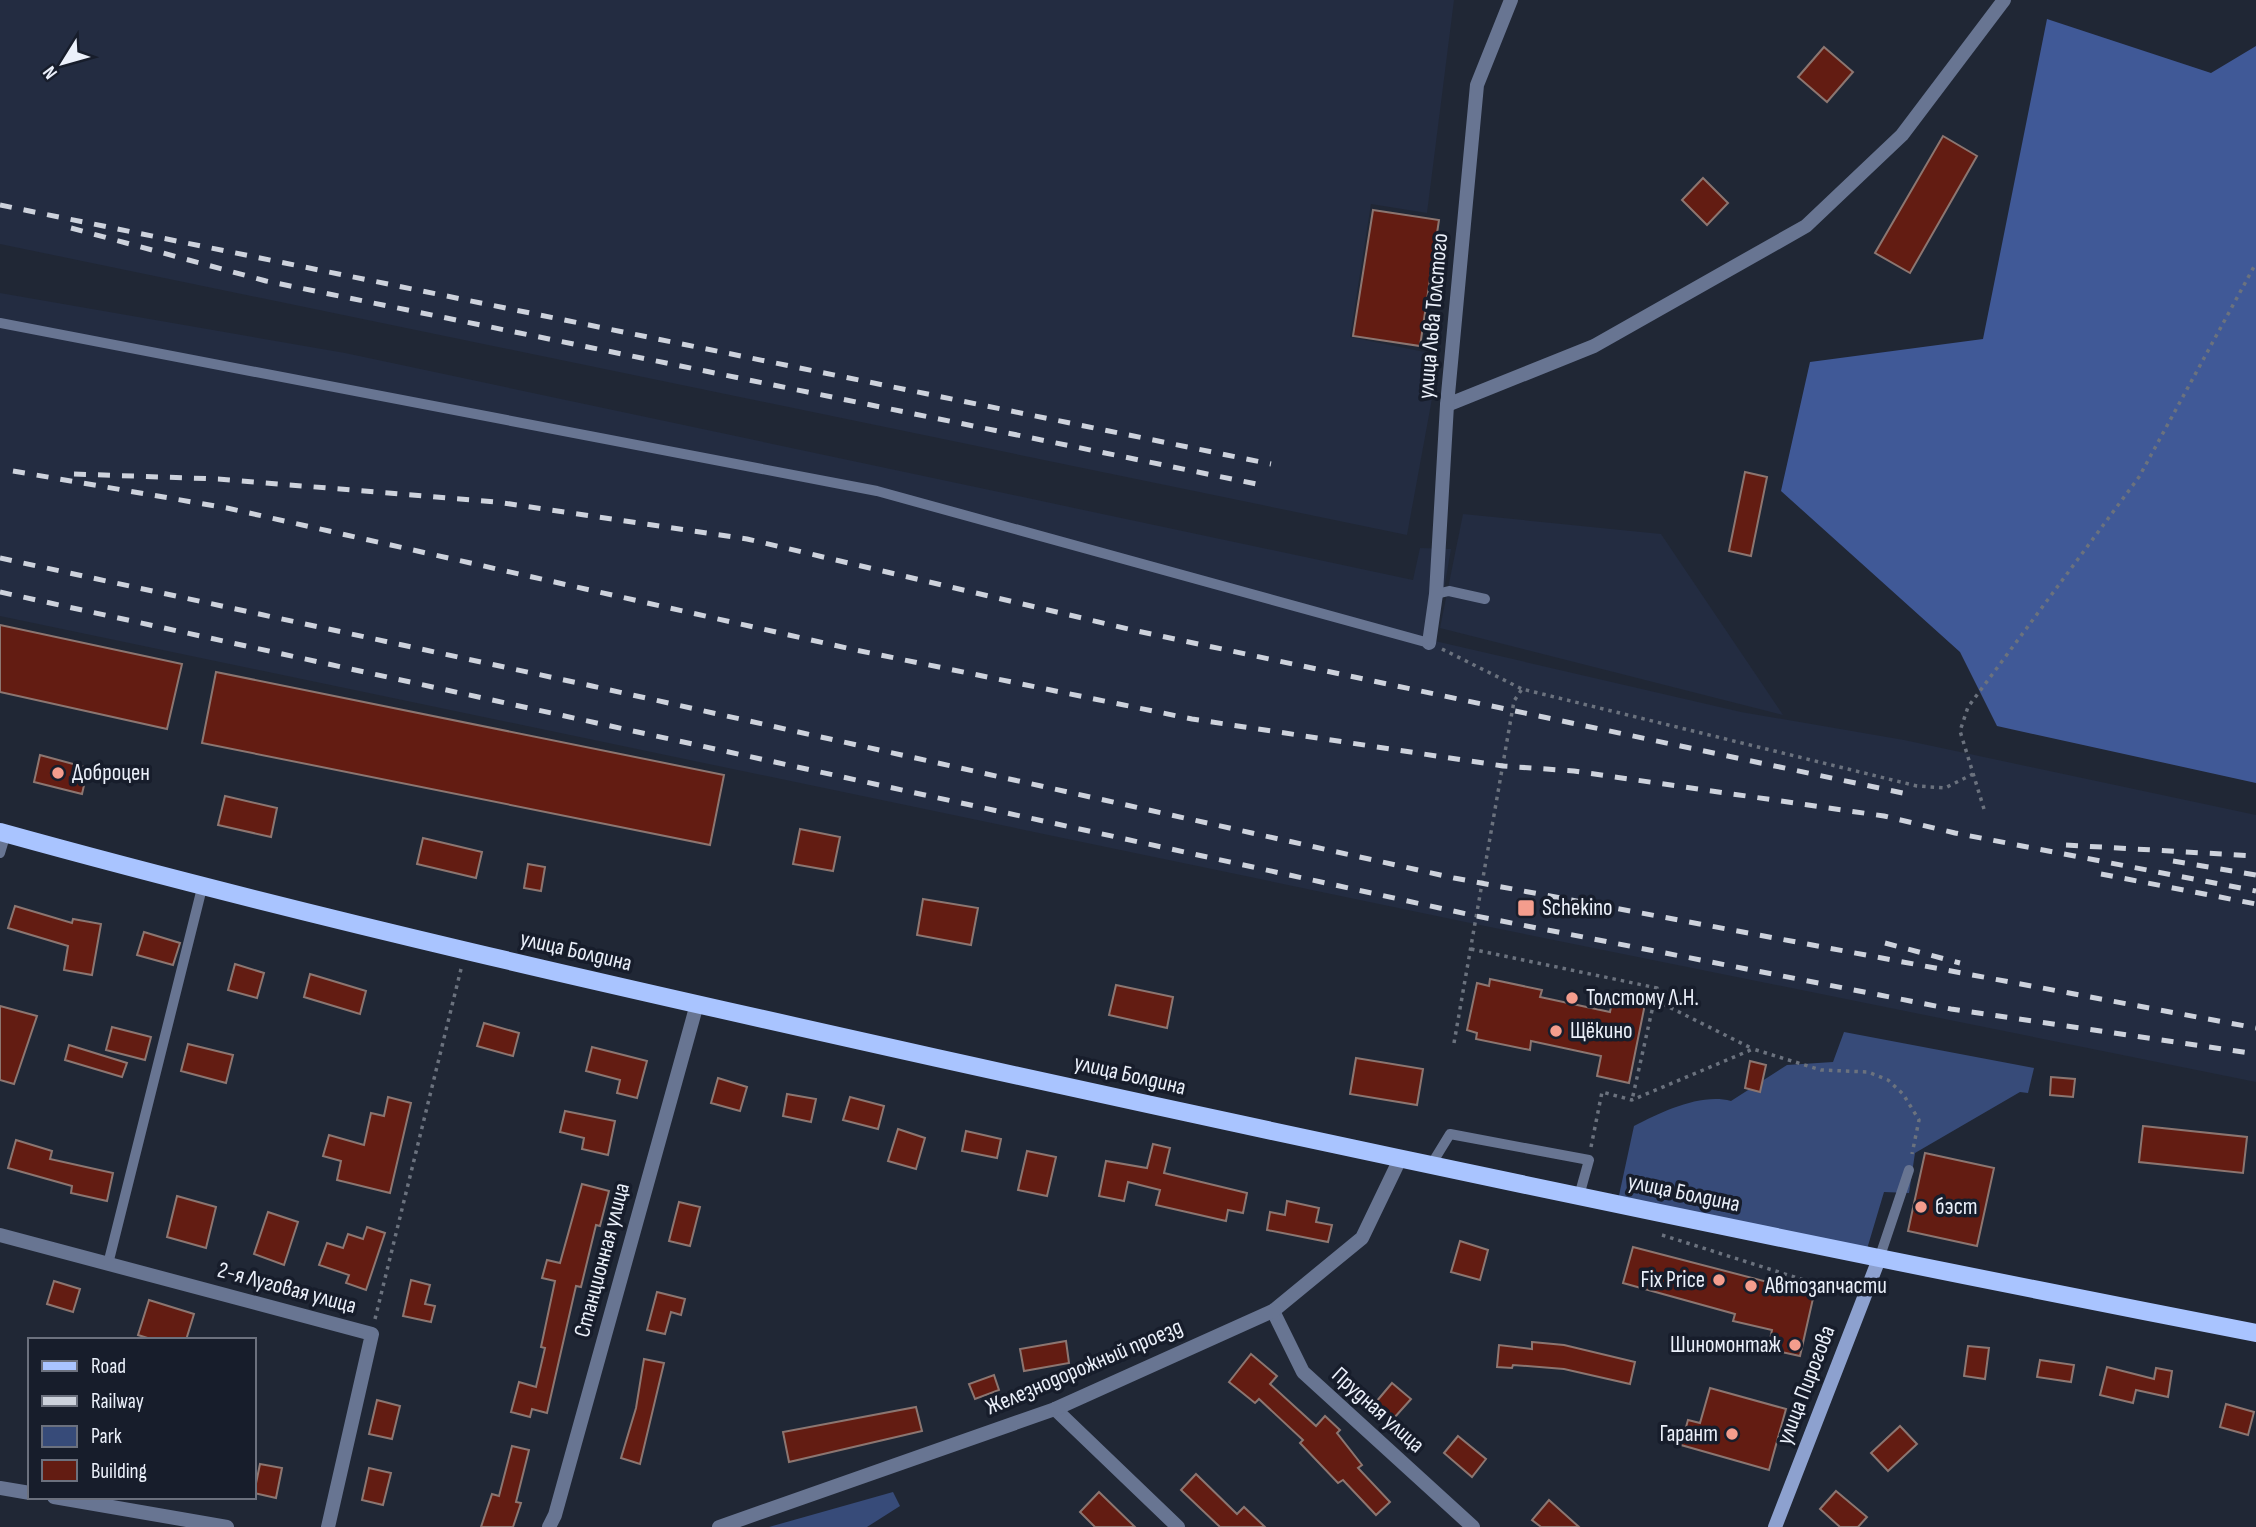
<svg xmlns="http://www.w3.org/2000/svg" width="2256" height="1527" viewBox="0 0 2256 1527" font-family="'Sofia Sans Condensed',sans-serif">
	<rect width="100%" height="100%" fill="#202735"/>
	<g fill="#232c41">
		<polygon points="0,0 1454,0 1427,213 1371,204 1350,337 1440,355 1407,535 0,244"/>
		<polygon points="0,293 345,353 1413,580 1420,548 1451,549 1435,641 1741,712 1904,740 2256,815 2256,1082 1475,924 0,616"/>
		<polygon points="1463,514 1661,534 1783,715 1440,628"/>
	</g>
	<g fill="#374b79">
		<path d="M1844,1032L2034,1068L2028,1093L2020,1092L1915,1153L1909,1193L1884,1192L1867,1249L1618,1200L1634,1126C1662,1112 1700,1093 1731,1101L1787,1065L1833,1062Z"/>
		<polygon points="893,1492 900,1506 867,1527 769,1527"/>
	</g>
	<polygon fill="#405997" points="2047,19 2211,73 2256,46 2256,783 1997,726 1960,652 1781,491 1810,362 1983,339"/>
	<g fill="#631c12" stroke="#8c7671" stroke-width="2">
		<polygon points="1824,47 1853,72 1827,102 1798,77"/>
		<polygon points="1943,136 1977,156 1910,273 1875,253"/>
		<polygon points="1703,178 1728,203 1707,225 1682,200"/>
		<polygon points="1373,210 1439,220 1420,346 1353,336"/>
		<polygon points="1745,472 1767,477 1751,556 1729,551"/>
		<polygon points="0,625 182,664 167,729 0,692"/>
		<polygon points="216,672 724,775 710,845 202,743"/>
		<polygon points="40,755 88,768 82,794 34,782"/>
		<polygon points="225,796 277,808 271,837 218,825"/>
		<polygon points="800,829 840,837 833,871 793,864"/>
		<polygon points="423,838 482,852 476,878 417,864"/>
		<polygon points="528,864 545,867 541,891 524,888"/>
		<polygon points="923,899 978,908 971,945 917,935"/>
		<polygon points="15,906 72,923 73,919 101,924 92,975 64,970 68,946 8,928"/>
		<polygon points="144,932 180,943 173,965 137,955"/>
		<polygon points="235,964 264,973 257,998 228,990"/>
		<polygon points="310,974 366,991 360,1014 304,997"/>
		<polygon points="1490,979 1542,990 1540,997 1610,1012 1614,992 1646,999 1629,1083 1597,1076 1601,1056 1531,1041 1530,1050 1476,1039 1477,1033 1467,1030 1477,983 1489,986"/>
		<polygon points="1116,985 1173,997 1167,1028 1109,1015"/>
		<polygon points="0,1006 37,1016 14,1084 0,1080"/>
		<polygon points="484,1023 519,1033 513,1056 477,1046"/>
		<polygon points="112,1027 151,1037 145,1060 106,1050"/>
		<polygon points="188,1044 233,1055 226,1083 181,1071"/>
		<polygon points="69,1045 127,1063 122,1077 65,1060"/>
		<polygon points="592,1047 647,1061 637,1098 617,1093 620,1080 586,1071"/>
		<polygon points="1356,1058 1423,1069 1417,1105 1350,1094"/>
		<polygon points="1750,1061 1766,1065 1760,1092 1745,1088"/>
		<polygon points="2051,1077 2075,1079 2073,1097 2050,1095"/>
		<polygon points="718,1078 747,1087 740,1111 711,1103"/>
		<polygon points="787,1094 816,1099 811,1122 783,1116"/>
		<polygon points="388,1097 411,1103 390,1193 337,1180 341,1161 323,1156 329,1135 364,1145 371,1113 384,1116"/>
		<polygon points="850,1097 884,1106 878,1129 843,1120"/>
		<polygon points="565,1111 615,1121 608,1155 582,1149 584,1138 560,1132"/>
		<polygon points="2143,1126 2247,1137 2243,1173 2139,1162"/>
		<polygon points="898,1129 925,1138 916,1169 888,1161"/>
		<polygon points="966,1131 1001,1139 997,1158 962,1151"/>
		<polygon points="16,1140 52,1151 50,1159 113,1173 107,1201 71,1193 72,1186 8,1168"/>
		<polygon points="1153,1144 1170,1148 1164,1173 1247,1193 1243,1213 1228,1210 1226,1221 1156,1205 1160,1190 1128,1182 1124,1201 1099,1196 1106,1161 1147,1168"/>
		<polygon points="1027,1151 1056,1157 1047,1196 1018,1190"/>
		<polygon points="1925,1153 1994,1168 1977,1246 1908,1231"/>
		<polygon points="582,1184 609,1191 600,1226 596,1225 581,1287 576,1286 547,1413 532,1409 530,1417 511,1412 519,1382 536,1387 545,1348 541,1347 555,1281 542,1278 547,1260 560,1263"/>
		<polygon points="177,1196 216,1207 206,1248 167,1237"/>
		<polygon points="1287,1201 1319,1208 1316,1222 1332,1225 1328,1242 1267,1230 1270,1212 1285,1215"/>
		<polygon points="679,1202 700,1207 690,1246 669,1241"/>
		<polygon points="268,1212 298,1222 284,1265 254,1254"/>
		<polygon points="367,1227 385,1233 366,1290 346,1283 349,1275 319,1265 327,1243 343,1248 348,1234 363,1239"/>
		<polygon points="1460,1241 1488,1250 1480,1280 1451,1272"/>
		<polygon points="1633,1247 1814,1294 1800,1356 1768,1349 1772,1330 1733,1321 1735,1314 1623,1283"/>
		<polygon points="411,1280 430,1285 425,1304 435,1306 431,1322 403,1316"/>
		<polygon points="54,1281 80,1289 73,1312 47,1304"/>
		<polygon points="657,1292 685,1299 681,1315 671,1312 665,1334 647,1330"/>
		<polygon points="149,1300 194,1314 186,1340 154,1340 138,1335"/>
		<polygon points="1066,1341 1069,1363 1024,1371 1020,1349"/>
		<polygon points="1532,1342 1564,1345 1635,1362 1630,1384 1564,1369 1513,1365 1512,1368 1497,1367 1499,1345 1532,1349"/>
		<polygon points="1968,1346 1989,1348 1985,1379 1964,1376"/>
		<polygon points="1251,1354 1277,1376 1270,1384 1316,1426 1325,1416 1340,1430 1337,1433 1362,1465 1358,1468 1390,1502 1376,1515 1343,1480 1338,1483 1300,1443 1303,1440 1259,1399 1255,1403 1229,1382"/>
		<polygon points="644,1359 664,1363 640,1464 621,1458 636,1408"/>
		<polygon points="2040,1360 2074,1365 2071,1382 2037,1377"/>
		<polygon points="2107,1367 2154,1379 2156,1368 2172,1371 2168,1397 2136,1390 2133,1403 2100,1395"/>
		<polygon points="994,1375 999,1390 975,1399 969,1384"/>
		<polygon points="1392,1383 1411,1399 1394,1418 1376,1402"/>
		<polygon points="1710,1388 1786,1409 1769,1470 1681,1445 1688,1420 1700,1423"/>
		<polygon points="377,1400 400,1406 392,1439 369,1434"/>
		<polygon points="2226,1404 2254,1412 2248,1435 2220,1427"/>
		<polygon points="916,1407 922,1431 789,1462 783,1432"/>
		<polygon points="1900,1426 1917,1444 1888,1471 1871,1453"/>
		<polygon points="1458,1436 1486,1459 1472,1477 1444,1453"/>
		<polygon points="512,1446 529,1450 516,1502 521,1503 513,1527 481,1527 492,1494 499,1496"/>
		<polygon points="260,1464 282,1468 276,1498 254,1493"/>
		<polygon points="369,1468 391,1473 383,1505 362,1500"/>
		<polygon points="1196,1474 1237,1514 1244,1507 1265,1527 1220,1527 1181,1490"/>
		<polygon points="1836,1491 1867,1517 1858,1527 1840,1527 1820,1509"/>
		<polygon points="1099,1492 1135,1527 1095,1527 1080,1512"/>
		<polygon points="1549,1500 1579,1527 1541,1527 1532,1520"/>
	</g>
	<g fill="none" stroke-linecap="round" stroke-linejoin="round">
		<g stroke="#6b727e" stroke-width="3.5" stroke-dasharray="3.5 5" stroke-linecap="butt">
			<polyline points="1442,649 1522,689"/>
			<polyline points="1984,809 1960,731 1968,707 2139,477 2256,263"/>
			<polyline points="1471,949 1657,988 1632,1100"/>
			<polyline points="1655,1000 1753,1049"/>
			<polyline points="1454,1043 1514,701 1522,689 1917,786 1945,788 1973,774"/>
			<polyline points="1591,1147 1602,1092 1632,1100 1753,1049 1821,1070 1868,1072 1888,1080 1903,1094 1919,1120 1912,1154"/>
			<polyline points="1662,1235 1848,1294"/>
			<polyline points="375,1319 461,969"/>
		</g>
		<g stroke="#687592" stroke-width="10">
			<polyline points="0,323 877,491 1429,643"/>
			<polyline points="1436,594 1449,591 1485,599"/>
			<polyline points="0,853 6,833"/>
			<polyline points="1431,1165 1450,1134 1589,1160 1579,1196"/>
			<polyline points="1879,1259 1909,1170"/>
			<polyline points="108,1264 202,888"/>
		</g>
		<g stroke="#687592" stroke-width="14">
			<polyline points="1447,405 1594,346 1806,226 1902,135 2004,0"/>
			<polyline points="1429,643 1436,594 1447,405 1477,85 1511,0"/>
			<polyline points="0,1235 372,1334 328,1527"/>
			<polyline points="1273,1311 1303,1372 1473,1527"/>
			<polyline points="1055,1409 1178,1527"/>
			<polyline points="0,1488 30,1493"/>
			<polyline points="54,1497 227,1527"/>
			<polyline points="549,1527 555,1515 697,1004"/>
			<polyline points="719,1527 1055,1409 1273,1311 1362,1238 1400,1159"/>
		</g>
		<polyline stroke="#8da1cf" stroke-width="14" points="1775,1527 1879,1259"/>
		<path stroke="#a9c4ff" stroke-width="18" d="M0,832C310,918 623,988 937,1058C1376,1155 1815,1247 2256,1333"/>
		<g stroke="#cdd2dc" stroke-width="5" stroke-dasharray="12 12" stroke-linecap="butt">
			<polyline points="0,205 1271,464"/>
			<polyline points="71,228 266,281 1266,486"/>
			<polyline points="13,471 227,508 851,649 1192,719 1503,766 1574,771 1884,816 1955,833 2256,891"/>
			<polyline points="74,474 218,479 497,502 747,539 1137,631 1912,795"/>
			<polyline points="0,558 592,686 1454,878 2256,1028"/>
			<polyline points="0,592 1476,916 1951,1009 2256,1054"/>
			<polyline points="2066,845 2256,856"/>
			<polyline points="2173,861 2256,875"/>
			<polyline points="2101,874 2256,904"/>
			<polyline points="1885,943 1960,963"/>
		</g>
	</g>
	<g fill="#f49d8d" stroke="#171d2b" stroke-width="2.5">
		<circle cx="58" cy="773" r="7"/>
		<rect x="1517" y="899" width="18" height="18" rx="3.5"/>
		<circle cx="1572" cy="998" r="7"/>
		<circle cx="1556" cy="1031" r="7"/>
		<circle cx="1921" cy="1207" r="7"/>
		<circle cx="1719" cy="1280" r="7"/>
		<circle cx="1751" cy="1286" r="7"/>
		<circle cx="1795" cy="1345" r="7"/>
		<circle cx="1732" cy="1434" r="7"/>
	</g>
	<g text-anchor="middle" dominant-baseline="central" stroke-width="7" stroke-linejoin="round" paint-order="stroke">
		<g font-size="23" fill="#ebf0fa" stroke="#171d2b">
			<text transform="translate(1433 316) rotate(-85)">улица Льва Толстого</text>
			<text transform="translate(576 951) rotate(13)">улица Болдина</text>
			<text transform="translate(1130 1075) rotate(13)">улица Болдина</text>
			<text transform="translate(1684 1193) rotate(12)">улица Болдина</text>
			<text transform="translate(602 1260) rotate(-75)">Станционная улица</text>
			<text transform="translate(287 1288) rotate(15)">2-я Луговая улица</text>
			<text transform="translate(1084 1367) rotate(-23)">Железнодорожный проезд</text>
			<text transform="translate(1806 1385) rotate(-69)">улица Пирогова</text>
			<text transform="translate(1378 1410) rotate(42)">Прудная улица</text>
		</g>
		<g font-size="23" fill="#ebf0fa" stroke="#171d2b" text-anchor="start">
			<text x="72" y="773">Доброцен</text>
			<text x="1542" y="908">Schekino</text>
			<text x="1586" y="998">Толстому Л.Н.</text>
			<text x="1570" y="1031">Щёкино</text>
			<text x="1935" y="1207">бэст</text>
			<text x="1705" y="1280" text-anchor="end">Fix Price</text>
			<text x="1765" y="1286">Автозапчасти</text>
			<text x="1781" y="1345" text-anchor="end">Шиномонтаж</text>
			<text x="1718" y="1434" text-anchor="end">Гарант</text>
		</g>
	</g>
	<rect x="28" y="1338" width="228" height="161" fill="#171d2b" stroke="#6c717e" stroke-width="2"/>
	<rect x="42" y="1361" width="35" height="10" fill="#a9c4ff" stroke="#6c717e" stroke-width="2"/>
	<text x="91" y="1373" font-size="21" fill="#ebf0fa">Road</text>
	<rect x="42" y="1396" width="35" height="10" fill="#cdd2dc" stroke="#6c717e" stroke-width="2"/>
	<text x="91" y="1408" font-size="21" fill="#ebf0fa">Railway</text>
	<rect x="42" y="1426" width="35" height="21" fill="#374b79" stroke="#6c717e" stroke-width="2"/>
	<text x="91" y="1443" font-size="21" fill="#ebf0fa">Park</text>
	<rect x="42" y="1460" width="35" height="21" fill="#631c12" stroke="#6c717e" stroke-width="2"/>
	<text x="91" y="1478" font-size="21" fill="#ebf0fa">Building</text>
	<g transform="translate(63 63) rotate(233)" stroke="#171d2b" stroke-width="5" paint-order="stroke">
	<path d="M0-5L12 26L0 18L-12 26Z" fill="#ebf0fa"/>
	<text y="-10" font-size="19" font-weight="bold" text-anchor="middle" fill="#ebf0fa">N</text>
	</g>
</svg>
